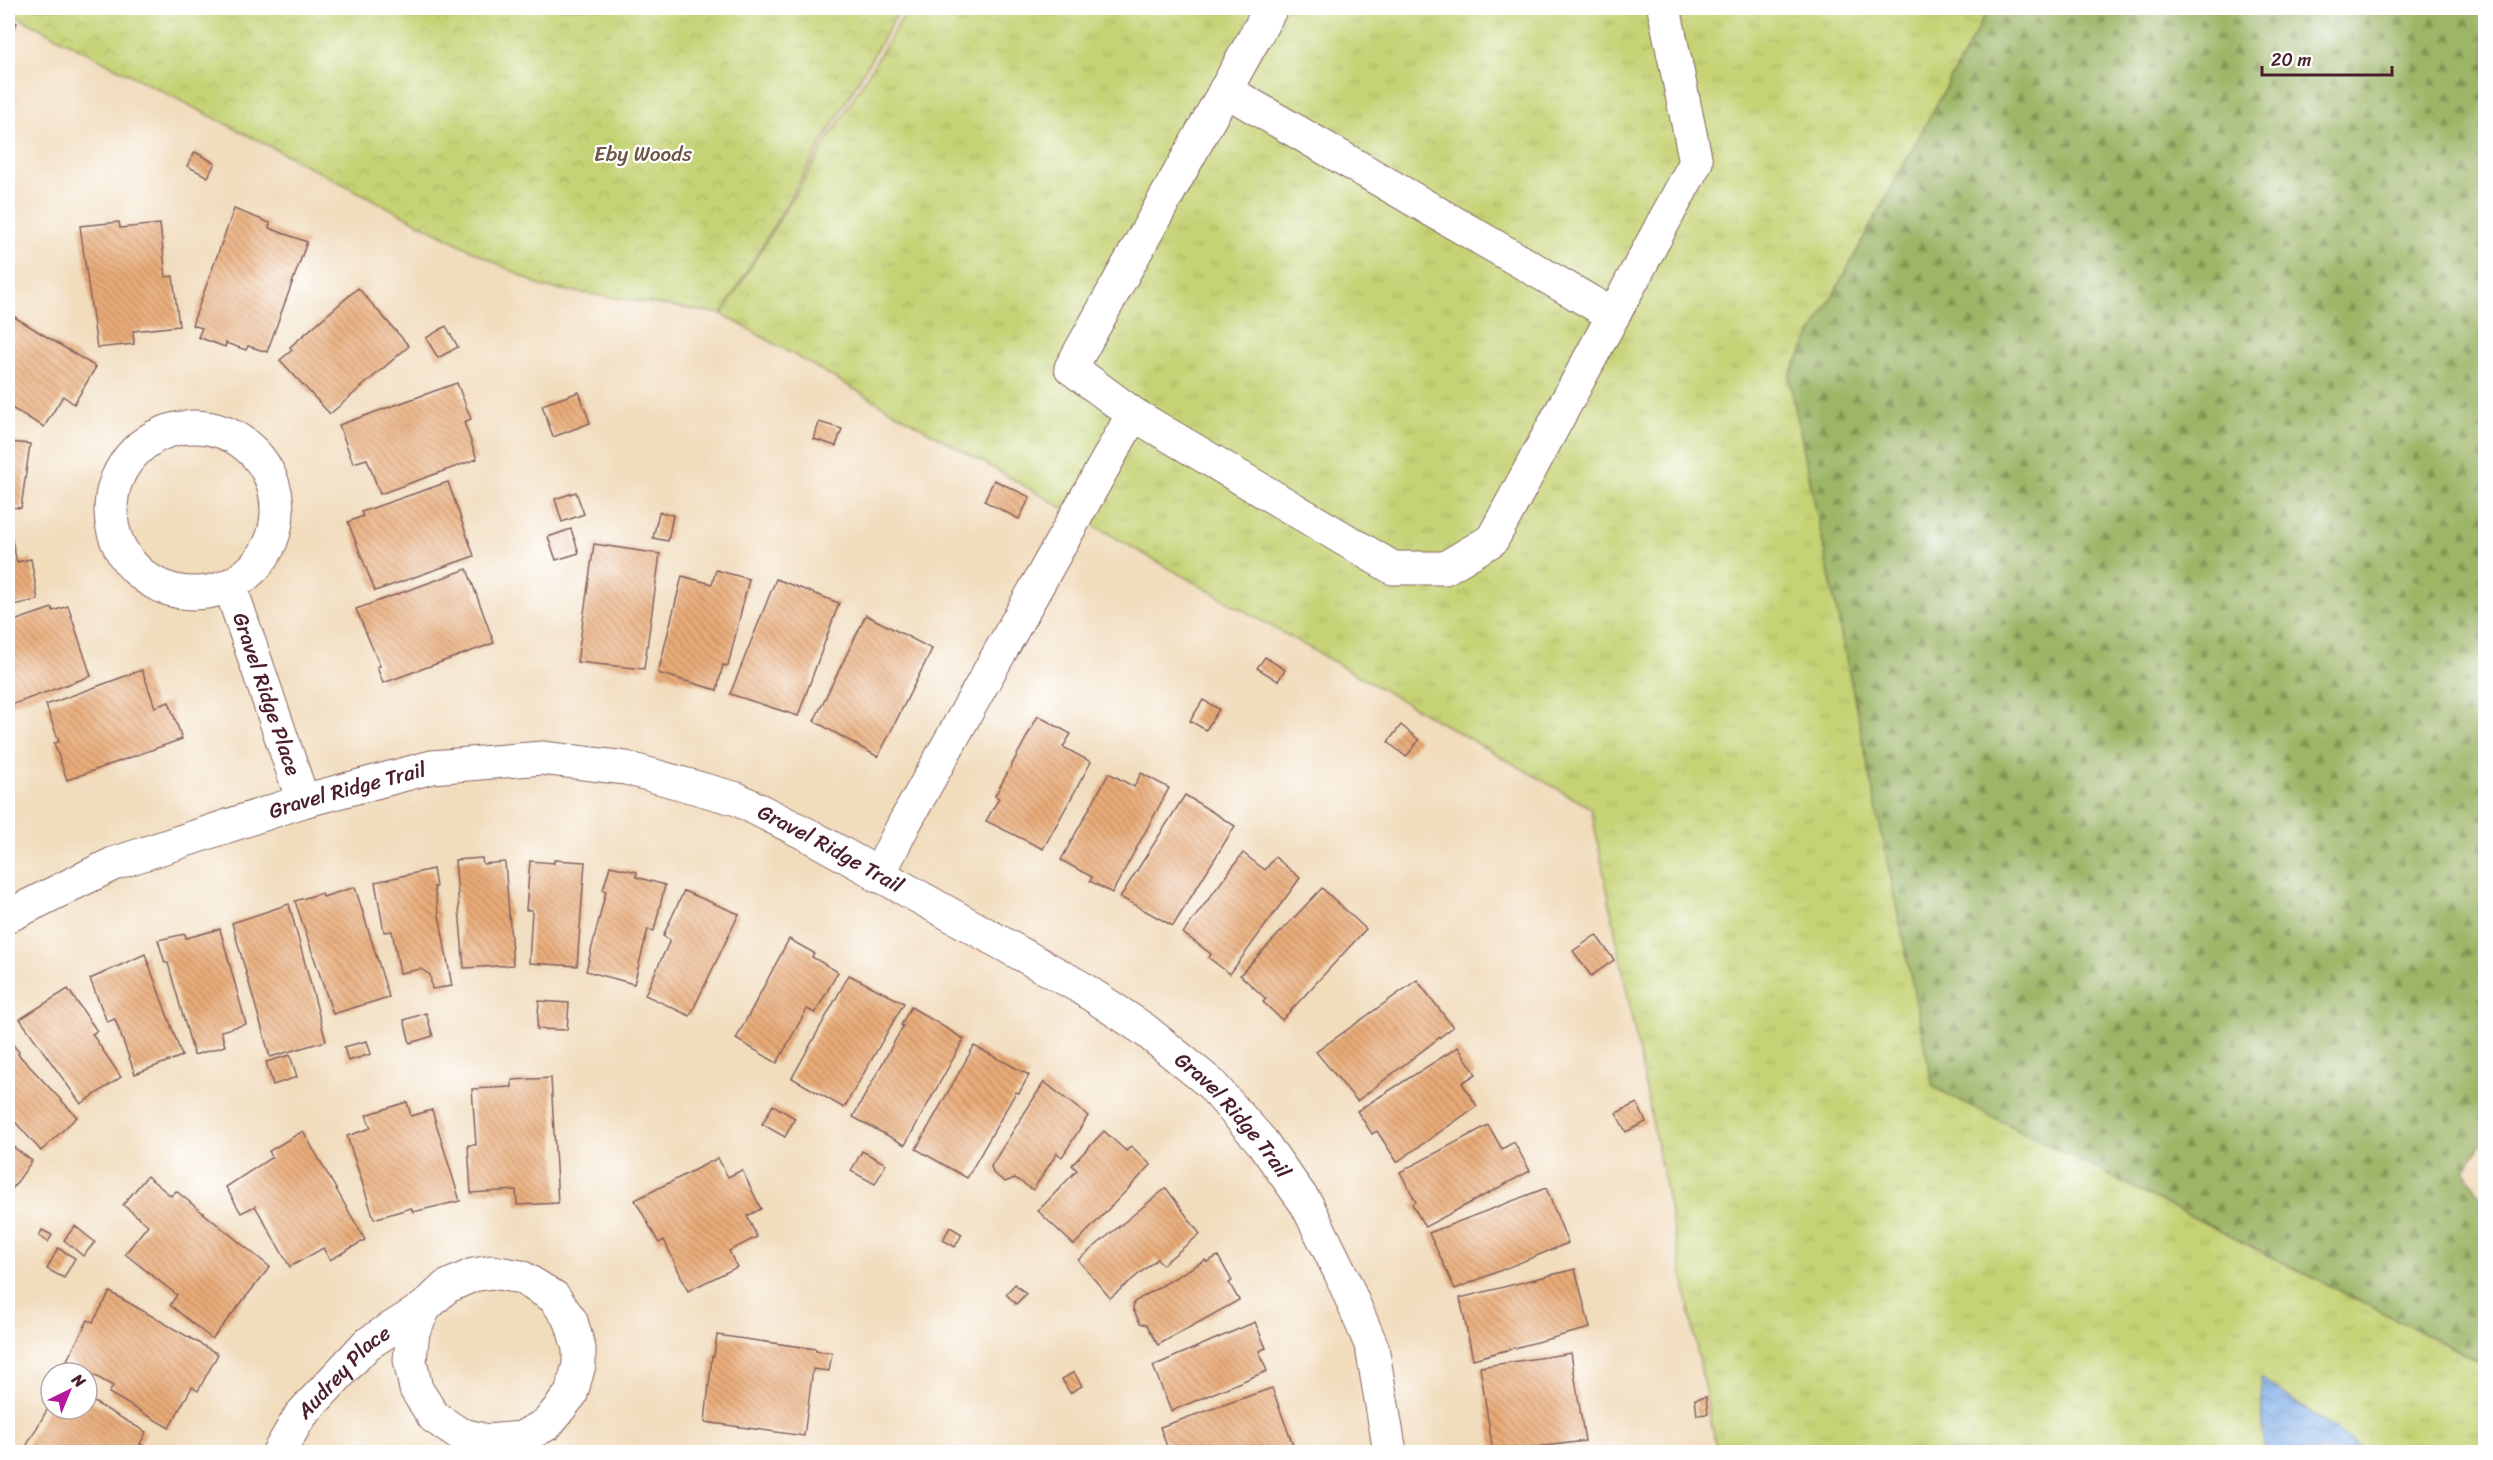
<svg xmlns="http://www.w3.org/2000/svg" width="2493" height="1460" viewBox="0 0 2493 1460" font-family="Sriracha,sans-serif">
	<defs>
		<pattern id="grass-tufts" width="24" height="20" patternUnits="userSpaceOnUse" patternTransform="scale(1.5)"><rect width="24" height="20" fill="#c5d375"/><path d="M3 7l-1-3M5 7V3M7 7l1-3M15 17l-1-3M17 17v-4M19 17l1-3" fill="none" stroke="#abb565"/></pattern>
		<pattern id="forest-firs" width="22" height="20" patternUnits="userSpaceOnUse" patternTransform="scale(1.5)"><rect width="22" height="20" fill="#9cb566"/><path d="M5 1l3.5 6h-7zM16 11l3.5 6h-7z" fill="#819354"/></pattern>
		<pattern id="park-crowns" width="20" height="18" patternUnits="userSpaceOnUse" patternTransform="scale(1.5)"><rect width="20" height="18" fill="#c5d375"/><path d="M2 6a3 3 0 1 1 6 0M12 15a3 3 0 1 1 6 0" fill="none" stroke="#abb565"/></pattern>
		<pattern id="water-waves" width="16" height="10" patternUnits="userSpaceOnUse" patternTransform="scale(1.5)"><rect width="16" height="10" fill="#7cace6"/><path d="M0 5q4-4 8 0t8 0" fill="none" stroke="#688bbb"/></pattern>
		<pattern id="building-back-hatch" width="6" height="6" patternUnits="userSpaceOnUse" patternTransform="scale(1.5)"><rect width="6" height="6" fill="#e9ac78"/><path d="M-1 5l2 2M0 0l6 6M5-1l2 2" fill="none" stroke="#bf8b63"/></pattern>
	</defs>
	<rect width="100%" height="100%" fill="#fff"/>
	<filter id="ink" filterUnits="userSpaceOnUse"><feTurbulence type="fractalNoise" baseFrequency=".0167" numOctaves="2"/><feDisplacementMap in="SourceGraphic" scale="12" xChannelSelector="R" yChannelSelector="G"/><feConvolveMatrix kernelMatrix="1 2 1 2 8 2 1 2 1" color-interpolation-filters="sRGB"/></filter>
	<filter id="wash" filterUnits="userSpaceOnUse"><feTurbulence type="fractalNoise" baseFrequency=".008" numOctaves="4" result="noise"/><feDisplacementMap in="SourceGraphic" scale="24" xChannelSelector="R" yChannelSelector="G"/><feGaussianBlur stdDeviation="1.35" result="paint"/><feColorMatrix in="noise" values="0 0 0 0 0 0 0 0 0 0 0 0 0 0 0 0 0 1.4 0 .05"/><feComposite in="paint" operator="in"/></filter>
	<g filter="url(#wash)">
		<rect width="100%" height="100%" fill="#f1dcbc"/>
		<polygon fill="url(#grass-tufts)" stroke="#887950" stroke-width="1.5" points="908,8 1989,8 1789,376 1933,1086 2485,1364 2485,1452 1717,1452 1591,808 722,314"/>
		<polygon fill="url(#forest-firs)" stroke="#736a48" stroke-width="1.5" points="1989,8 2485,8 2486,1134 2465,1171 2485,1205 2485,1364 1933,1087 1789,376"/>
		<polygon fill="url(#park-crowns)" stroke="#887950" stroke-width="1.5" points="8,8 901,8 722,314 543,287 8,12"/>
		<polygon fill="url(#water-waves)" stroke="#636688" stroke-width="1.5" points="2261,1378 2368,1452 2264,1452"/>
		<g id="blocks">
			<g fill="url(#building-back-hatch)">
				<polygon points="8,17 17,23 10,37 8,35"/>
				<polygon points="195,152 215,163 208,177 187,166"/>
				<polygon points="234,209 270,223 269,228 307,242 267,352 248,346 246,350 226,343 225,347 198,337 202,328 192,325"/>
				<polygon points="119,222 120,228 160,224 166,277 173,276 179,326 133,331 134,344 97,348 80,226"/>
				<polygon points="358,288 409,346 330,414 280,360 292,350 290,347"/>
				<polygon points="8,313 96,367 74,404 63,396 44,427 8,406"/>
				<polygon points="446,326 458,347 438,358 426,338"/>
				<polygon points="457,383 471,419 464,422 477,459 380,494 367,459 353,463 339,425"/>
				<polygon points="579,392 590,423 553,437 542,405"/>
				<polygon points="819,422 842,429 836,446 814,439"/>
				<polygon points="8,442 30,444 21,508 8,507"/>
				<polygon points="994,480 1030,497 1019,519 984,501"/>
				<polygon points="448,482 474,556 375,591 348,522 363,516 361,512"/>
				<polygon points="576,492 584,514 562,522 555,499"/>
				<polygon points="659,512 673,515 668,541 653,538"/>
				<polygon points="8,523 17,562 31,559 38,600 8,606"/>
				<polygon points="571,529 579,553 556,560 548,537"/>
				<polygon points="594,544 660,554 644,669 577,662"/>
				<polygon points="467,569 494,643 383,683 377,667 380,666 356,609"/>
				<polygon points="716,570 749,579 728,666 723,665 717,690 658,673 682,576 712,584"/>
				<polygon points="776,579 839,603 798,716 730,694"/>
				<polygon points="68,606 91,676 8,706 8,623 52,608 53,611"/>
				<polygon points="866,615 932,649 878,757 814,721"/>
				<polygon points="1265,657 1285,670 1278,681 1257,668"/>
				<polygon points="142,670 155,707 169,702 182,739 67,780 54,743 59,742 46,705"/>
				<polygon points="1203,700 1219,709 1206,730 1190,721"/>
				<polygon points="1038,716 1071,734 1063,747 1091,762 1043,849 986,821 999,798 995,796"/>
				<polygon points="1401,725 1419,740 1406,757 1388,742"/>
				<polygon points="1109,773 1134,787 1141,773 1169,788 1112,893 1090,881 1092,877 1061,860"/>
				<polygon points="1185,795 1235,826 1173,926 1120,897"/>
				<polygon points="1243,853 1265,870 1275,857 1300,878 1230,974 1209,958 1211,954 1183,933"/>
				<polygon points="482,858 483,864 505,862 513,965 464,968 455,860"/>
				<polygon points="554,860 585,862 577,966 529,963 532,910 526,910 530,861 554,863"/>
				<polygon points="610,866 637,872 636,877 665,885 654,931 648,929 634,984 586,971 606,891 603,890"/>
				<polygon points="433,869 436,887 434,887 452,986 432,989 430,975 421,969 400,973 392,931 384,932 375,882"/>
				<polygon points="355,887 389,997 333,1014 295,901 322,893 323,897"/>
				<polygon points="1322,888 1366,929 1282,1020 1263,1002 1266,999 1240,975"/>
				<polygon points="684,891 739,914 690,1016 645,995 670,940 663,936"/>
				<polygon points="289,904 326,1041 270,1057 232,923"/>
				<polygon points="220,929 246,1024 221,1031 225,1046 194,1055 168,963 165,963 158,940 185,934 186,938"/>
				<polygon points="1596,935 1614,960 1591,976 1573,951"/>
				<polygon points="789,939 814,953 812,957 838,972 815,1013 807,1009 777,1063 736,1039"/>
				<polygon points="145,954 182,1056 135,1074 115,1019 107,1022 90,979"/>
				<polygon points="849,975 904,1003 844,1108 792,1078"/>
				<polygon points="1417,980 1453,1027 1357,1101 1316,1052"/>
				<polygon points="68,989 97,1031 92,1034 121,1077 81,1104 20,1019"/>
				<polygon points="539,1001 569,1003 567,1030 537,1029"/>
				<polygon points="911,1007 964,1039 905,1145 853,1117 903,1026 901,1025"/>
				<polygon points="426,1013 433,1036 410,1043 404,1020"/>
				<polygon points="8,1039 19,1052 18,1054 77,1117 41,1151 8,1114"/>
				<polygon points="367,1041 371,1054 348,1061 344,1047"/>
				<polygon points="974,1046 1029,1075 1019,1093 1016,1092 967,1178 916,1149"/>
				<polygon points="1458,1047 1476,1074 1462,1083 1477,1106 1397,1162 1377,1131 1372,1134 1357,1111"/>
				<polygon points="290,1055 297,1077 273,1085 266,1062"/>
				<polygon points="551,1078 558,1203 517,1205 516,1190 471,1193 468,1145 476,1145 472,1089 512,1087 512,1080"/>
				<polygon points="1044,1082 1088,1116 1062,1157 1057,1153 1033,1190 1015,1178 1005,1182 993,1173 991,1166"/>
				<polygon points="407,1102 411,1116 432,1110 460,1201 413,1212 411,1208 374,1219 347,1136 371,1128 366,1115"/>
				<polygon points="1637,1103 1646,1122 1626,1132 1616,1113"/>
				<polygon points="773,1105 795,1118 785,1137 762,1124"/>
				<polygon points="1488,1125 1502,1149 1514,1142 1530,1171 1425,1227 1412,1204 1416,1202 1400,1172"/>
				<polygon points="303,1131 365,1240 330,1260 323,1248 290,1267 255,1206 241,1213 226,1187 272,1157 269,1151"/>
				<polygon points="1104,1131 1126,1151 1131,1146 1151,1165 1074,1245 1038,1211 1077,1170 1072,1165"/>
				<polygon points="8,1143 32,1161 8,1195"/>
				<polygon points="862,1151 886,1164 875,1184 851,1171"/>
				<polygon points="718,1158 728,1177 742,1170 761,1209 747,1216 757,1237 729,1251 737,1267 688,1291 664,1240 659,1243 635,1200"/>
				<polygon points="147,1176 171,1196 176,1191 270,1267 212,1339 170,1305 177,1295 125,1254 148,1225 123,1205"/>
				<polygon points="1166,1188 1200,1234 1162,1265 1157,1259 1110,1298 1078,1260"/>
				<polygon points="1546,1188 1568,1243 1455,1289 1429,1233"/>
				<polygon points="75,1226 95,1242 83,1256 64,1240"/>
				<polygon points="950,1227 962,1234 955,1247 943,1240"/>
				<polygon points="42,1230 52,1235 48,1242 39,1236"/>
				<polygon points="58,1248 75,1258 64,1278 47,1269"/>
				<polygon points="1218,1256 1232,1281 1229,1283 1239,1300 1158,1345 1147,1325 1140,1323 1133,1309 1134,1302 1205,1260 1207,1262"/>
				<polygon points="1575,1269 1590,1328 1473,1359 1460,1298"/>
				<polygon points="1015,1284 1026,1294 1016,1304 1006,1294"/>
				<polygon points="110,1292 218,1354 198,1391 192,1387 169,1428 109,1393 113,1386 67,1360 88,1320 93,1322"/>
				<polygon points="1255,1322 1266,1348 1259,1351 1267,1371 1171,1411 1153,1366"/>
				<polygon points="717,1335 816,1349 816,1351 832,1353 829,1371 813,1369 804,1436 705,1422 712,1356 714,1356"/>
				<polygon points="1571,1353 1585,1441 1493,1452 1480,1367"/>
				<polygon points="1074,1372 1082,1386 1070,1393 1062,1379"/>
				<polygon points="1272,1388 1293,1445 1270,1452 1169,1452 1160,1427"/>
				<polygon points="1706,1397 1708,1414 1697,1415 1695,1399"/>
				<polygon points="87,1398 146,1432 140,1444 155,1452 23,1452 51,1403 51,1409 87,1409"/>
			</g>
		</g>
	</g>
	<g filter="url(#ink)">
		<use href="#blocks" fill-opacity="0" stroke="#84615e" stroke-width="1.5"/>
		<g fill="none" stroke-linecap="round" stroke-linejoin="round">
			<g stroke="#84615e" stroke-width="35">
				<g id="minor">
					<polyline points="1225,90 1613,315"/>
					<polyline points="1133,414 1071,368 1271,8"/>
					<circle cx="194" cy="510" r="83"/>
					<path id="s1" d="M230,586L303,801"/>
					<polyline points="878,876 904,824 1133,414 1393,568 1445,568 1492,540 1696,162 1664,8"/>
					<path id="s2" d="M8,916L113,864L303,801L432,767L542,758L626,768L737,799L812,837L1080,987L1145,1030L1210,1083L1262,1142L1307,1205L1341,1274L1372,1347L1390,1452"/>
					<path id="s3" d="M279,1452L300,1416L367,1344L425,1307L446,1287L473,1275L492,1272L521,1277L554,1297L571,1321L579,1349V1365L571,1394L547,1424L521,1438L487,1441L459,1434L434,1417L416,1389L410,1360L413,1331L425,1307"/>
				</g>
			</g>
			<use href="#minor" stroke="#fff" stroke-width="33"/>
		</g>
	</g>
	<g text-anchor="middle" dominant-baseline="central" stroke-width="4.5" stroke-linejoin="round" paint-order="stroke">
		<g font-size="21" fill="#6f5541" stroke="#fff">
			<text x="643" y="154">Eby Woods</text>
		</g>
		<g font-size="21" fill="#4a1f2b" stroke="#fff">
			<text stroke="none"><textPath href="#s1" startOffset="114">Gravel Ridge Place</textPath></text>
			<text stroke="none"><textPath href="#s2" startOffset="363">Gravel Ridge Trail</textPath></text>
			<text stroke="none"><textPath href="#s2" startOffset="867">Gravel Ridge Trail</textPath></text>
			<text stroke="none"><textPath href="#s2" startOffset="1353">Gravel Ridge Trail</textPath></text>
			<text stroke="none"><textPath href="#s3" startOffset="104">Audrey Place</textPath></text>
		</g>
	</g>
	<rect width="2493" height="1460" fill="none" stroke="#fff" stroke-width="30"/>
	<g transform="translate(69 1391) rotate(43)"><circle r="28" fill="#ffffff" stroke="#b7a5aa" stroke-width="1.5"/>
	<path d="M0-4.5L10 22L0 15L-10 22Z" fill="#b5179e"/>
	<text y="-9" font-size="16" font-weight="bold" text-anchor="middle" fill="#4a1f2b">N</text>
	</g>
	<path d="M2262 66v9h130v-9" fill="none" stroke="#4a1f2b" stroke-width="3"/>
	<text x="2271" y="66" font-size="18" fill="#4a1f2b" stroke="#ffffff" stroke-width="4.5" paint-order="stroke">20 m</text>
</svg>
